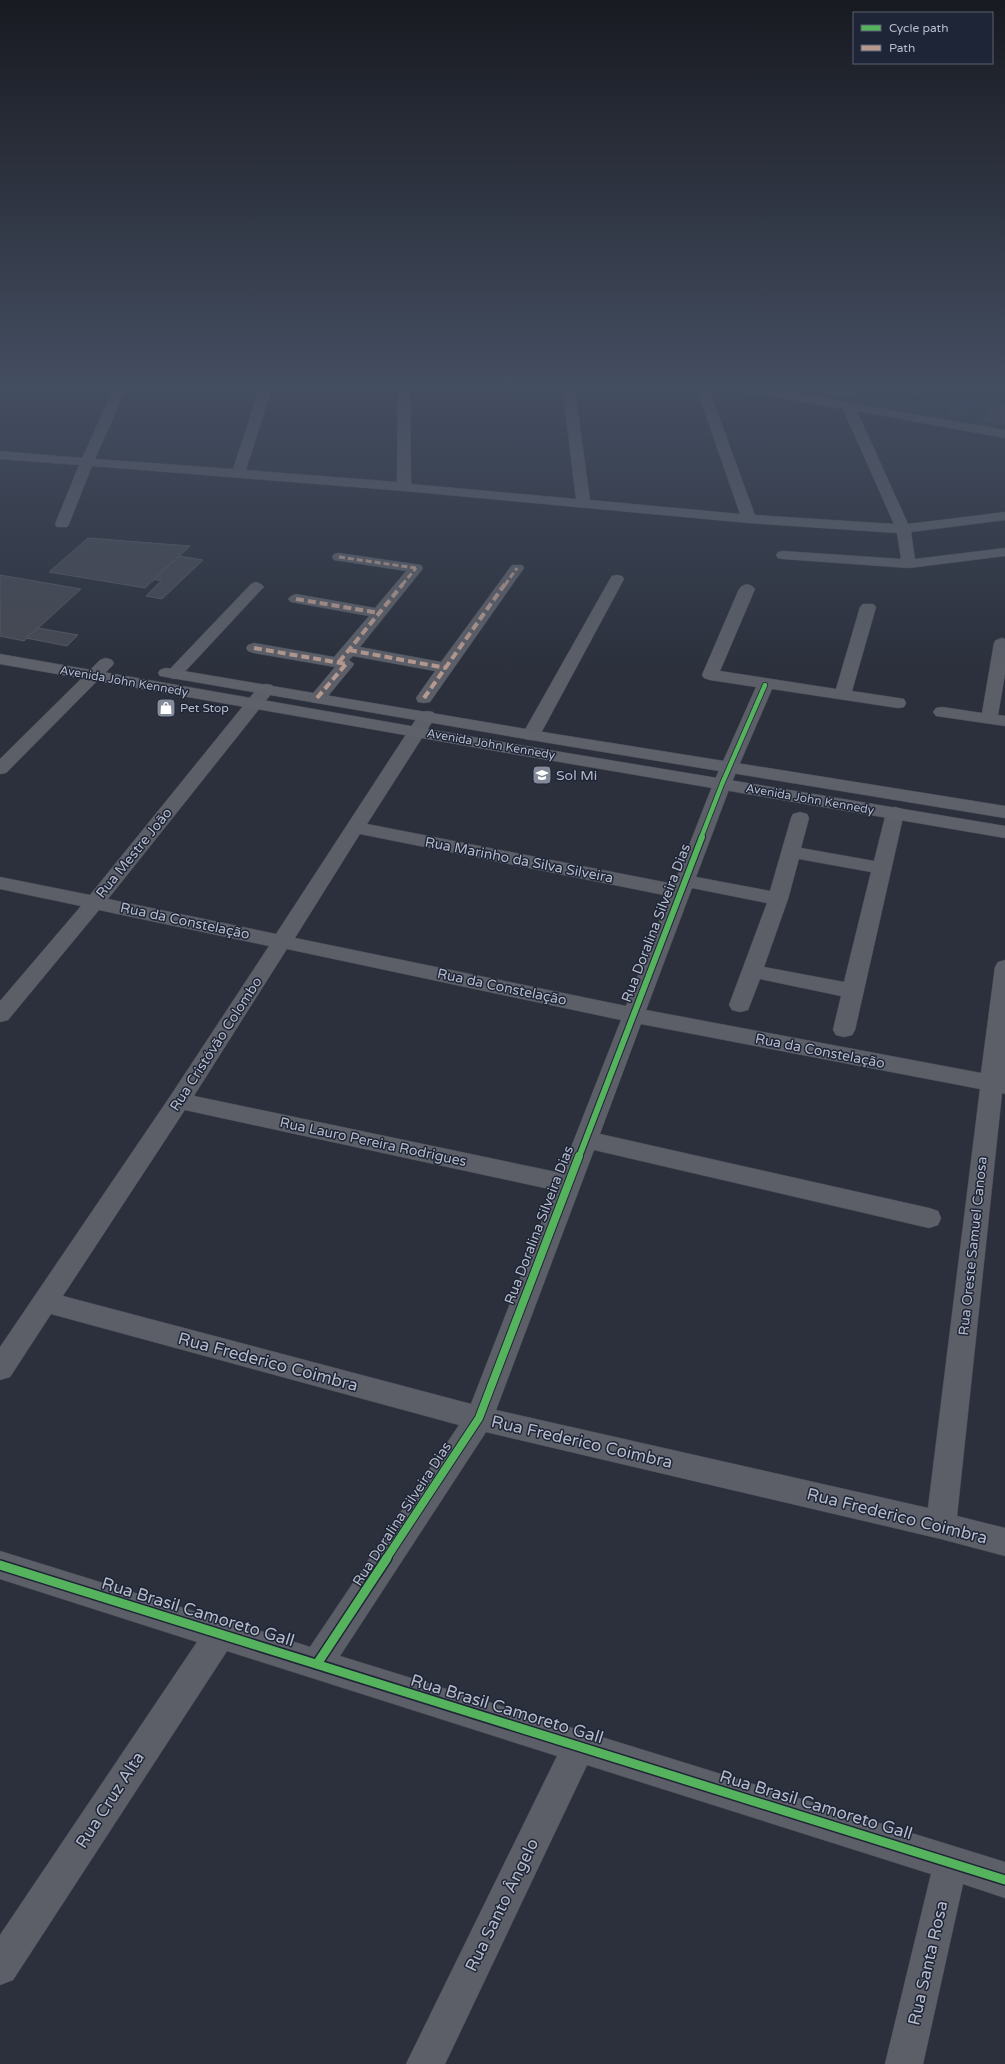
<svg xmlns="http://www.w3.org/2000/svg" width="1005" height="2064" viewBox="0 0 1005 2064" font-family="'Varela Round',sans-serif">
	<rect width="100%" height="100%" fill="#2b303c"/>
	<polygon fill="#283a41" points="789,384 1005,384 1005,429 783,390"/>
	<polygon fill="#394667" points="957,400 973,403 964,416 947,413"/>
	<g fill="#444852" stroke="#535862">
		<polygon points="755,384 777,384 783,385 779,388"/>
		<polygon points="1005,405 1005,424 983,420 991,409 1001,411"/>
		<polygon points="88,538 190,546 145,588 49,572"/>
		<polygon points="179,556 203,560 162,599 146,596 161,581 154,579"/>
		<polygon points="0,575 81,589 24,641 0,636"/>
		<polygon points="38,628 78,635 67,646 26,638"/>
	</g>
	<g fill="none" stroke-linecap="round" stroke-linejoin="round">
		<g stroke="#474b54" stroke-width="1">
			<g id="minor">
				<polygon points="0,384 25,384 26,385 20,389 0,388"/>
				<polygon points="116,384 128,384 95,459 233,469 261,384 273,384 246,470 397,482 398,384 410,384 411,484 576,499 562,384 574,384 590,500 740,514 695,384 707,384 755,515 894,524 843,409 724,388 718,384 744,384 1005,430 1005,438 857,411 908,524 1005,512 1005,520 911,532 915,559 1005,548 1005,556 909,568 783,559 778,558 776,555 778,552 783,551 901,559 897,533 749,523 404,491 92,466 69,524 67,527 57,527 55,524 79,465 0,459 0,451 82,458"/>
				<path d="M808,384C822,384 839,392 853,386L852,384H864L865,388C855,402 823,392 809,389L807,386Z"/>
				<polygon points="864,384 932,384 928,390 918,393 870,388"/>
				<polygon points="339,553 421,565 423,568 421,571 360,647 441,662 512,565 522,565 524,568 430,702 424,703 418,702 416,698 435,671 353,656 349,660 354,664 352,667 323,702 317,703 311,702 309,698 335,667 254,653 248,651 246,648 248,645 254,643 334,657 369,616 291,602 288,599 291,596 296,594 375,608 406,571 334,560 332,557 334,554"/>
				<polygon points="617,575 622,576 624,579 540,735 537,739 531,740 525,739 522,735 610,579 612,576"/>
				<polygon points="256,582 261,584 264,587 261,590 180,677 174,679 168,677 166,674 168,671 251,584"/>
				<path d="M747,584L752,586L755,589L720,671L836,689L860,607L863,604H873L876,607L852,691L898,698L904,699L906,703L904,707L898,708L772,689L731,784L696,877L770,891L791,818L793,814L800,812L807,814L809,818L801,848L874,861L886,813L888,809L895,807L902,809L904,813L855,1030L852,1035L844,1037L836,1035L833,1030L841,996L760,979L748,1010L740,1012L732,1010L729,1005L767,903L692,888L646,1010L981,1073L995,967L998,962L1005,960V1094L1002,1093L957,1516L1005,1528V1556L941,1539L486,1432L340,1656L1005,1862V1898L963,1884L923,2064H885L931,1874L587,1765L445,2064H406L557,1756L227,1651L13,1980L0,1985V1935L197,1642L0,1579V1551L219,1619L221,1618L310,1647L459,1425L51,1314L10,1377L0,1380V1347L171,1095L269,946L99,910L8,1020L0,1022V1001L81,906L0,889V877L90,895L260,685L266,684L272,685L274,689L272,693L108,899L276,934L418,716L421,712L427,711L433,712L436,716L367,824L674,884L713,784L756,687L710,680L704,678L702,675L739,589L742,586ZM360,834L669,896L626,1006L295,938ZM799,859L871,872L844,982L764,967L788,899ZM287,949L621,1020L561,1173L194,1096ZM641,1024L980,1089L928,1508L496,1410L594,1150L929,1228L938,1225L941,1218L938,1211L929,1208L600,1134ZM185,1110L554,1190L471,1404L63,1296Z"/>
				<polygon points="1002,638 1005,639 1005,674 998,715 1005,716 1005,726 936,716 933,712 936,708 942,707 982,713 994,643 996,640"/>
				<polygon points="106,658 112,660 114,663 112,666 6,773 0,774 0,759 100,660"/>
			</g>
		</g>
		<g stroke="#494d57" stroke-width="1">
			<g id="major">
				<polygon points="0,654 519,745 1005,826 1005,838 519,755 0,664"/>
				<polygon points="166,668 555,734 1005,806 1005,818 555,744 160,676 158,673 160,670"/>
			</g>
		</g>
		<use href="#minor" fill="#5c5f68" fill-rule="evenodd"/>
		<use href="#major" fill="#5e616a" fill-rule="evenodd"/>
		<g stroke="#b69a8f" stroke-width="3" stroke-dasharray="6 3" stroke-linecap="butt">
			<polyline points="339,557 416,568"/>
			<polyline points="402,585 416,568"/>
			<polyline points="505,585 517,568"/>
		</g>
		<g stroke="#b69a8f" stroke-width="4" stroke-dasharray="8 4" stroke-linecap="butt">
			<polyline points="296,599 379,613"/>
			<polyline points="254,648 346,664"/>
			<polyline points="349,650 446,668"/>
			<polyline points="339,662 403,584"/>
			<polyline points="317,698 346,664"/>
			<polyline points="424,698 505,584"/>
		</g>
		<g stroke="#1e2536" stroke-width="6">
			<polyline id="cycleway-far3" points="701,838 722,784 765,685"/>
		</g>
		<g stroke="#1e2536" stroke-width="8">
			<polyline id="cycleway-far2" points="579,1157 702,837"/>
		</g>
		<g stroke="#1e2536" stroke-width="10">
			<polyline id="cycleway-far1" points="386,1559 479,1418 579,1156"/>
		</g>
		<g stroke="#1e2536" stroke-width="12">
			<g id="cycleway">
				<polyline points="0,1565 1005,1880"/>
				<polyline points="317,1664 387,1558"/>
			</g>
		</g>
		<use href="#cycleway-far3" stroke="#56b35d" stroke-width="4.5"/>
		<use href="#cycleway-far2" stroke="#56b35d" stroke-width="6"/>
		<use href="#cycleway-far1" stroke="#56b35d" stroke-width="8"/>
		<use href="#cycleway" stroke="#56b35d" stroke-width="9"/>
	</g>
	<linearGradient id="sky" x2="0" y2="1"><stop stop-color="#181a21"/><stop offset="0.57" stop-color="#444e61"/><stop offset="1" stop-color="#444e61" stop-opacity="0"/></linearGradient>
	<rect width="1005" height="673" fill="url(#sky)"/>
	<defs>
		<g id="shop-square" transform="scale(1)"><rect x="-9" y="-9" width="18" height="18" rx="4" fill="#858a99" stroke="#1e2536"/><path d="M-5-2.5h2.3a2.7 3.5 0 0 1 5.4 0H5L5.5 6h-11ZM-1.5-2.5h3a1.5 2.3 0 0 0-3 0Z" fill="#fff"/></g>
		<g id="school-square" transform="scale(1)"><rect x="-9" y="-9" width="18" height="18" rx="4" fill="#858a99" stroke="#1e2536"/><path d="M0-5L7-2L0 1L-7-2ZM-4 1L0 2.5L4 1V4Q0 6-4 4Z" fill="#fff"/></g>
	</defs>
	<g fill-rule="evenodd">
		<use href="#shop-square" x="166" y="708"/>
		<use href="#school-square" x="542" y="775"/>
	</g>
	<g text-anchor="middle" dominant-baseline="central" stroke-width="3" stroke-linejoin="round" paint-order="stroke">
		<g font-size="12" fill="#b6bbcb" stroke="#1e2536">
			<text transform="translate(124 681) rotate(10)">Avenida John Kennedy</text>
			<text transform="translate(491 744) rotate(10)">Avenida John Kennedy</text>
			<text transform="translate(810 799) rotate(10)">Avenida John Kennedy</text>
		</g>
		<g font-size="12" fill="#b6bbcb" stroke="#1e2536" text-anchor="start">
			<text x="180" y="708">Pet Stop</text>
		</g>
		<g font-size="14" fill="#b6bbcb" stroke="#1e2536" text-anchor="start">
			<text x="556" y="775">Sol Mi</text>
		</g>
		<g font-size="14" fill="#b6bbcb" stroke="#1e2536">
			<text transform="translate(134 853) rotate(-51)">Rua Mestre João</text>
			<text transform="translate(519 860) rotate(11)">Rua Marinho da Silva Silveira</text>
			<text transform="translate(185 921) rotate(12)">Rua da Constelação</text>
			<text transform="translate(656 923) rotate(-69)">Rua Doralina Silveira Dias</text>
			<text transform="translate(502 987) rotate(12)">Rua da Constelação</text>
			<text transform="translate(216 1044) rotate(-57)">Rua Cristóvão Colombo</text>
			<text transform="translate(820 1051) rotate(11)">Rua da Constelação</text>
			<text transform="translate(373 1142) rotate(12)">Rua Lauro Pereira Rodrigues</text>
			<text transform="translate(539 1225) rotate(-69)">Rua Doralina Silveira Dias</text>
			<text transform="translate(973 1246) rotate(-84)">Rua Oreste Samuel Canosa</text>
			<text transform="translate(402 1514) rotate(-57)">Rua Doralina Silveira Dias</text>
		</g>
		<g font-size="17" fill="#b6bbcb" stroke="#1e2536">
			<text transform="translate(268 1362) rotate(15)">Rua Frederico Coimbra</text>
			<text transform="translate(582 1442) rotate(13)">Rua Frederico Coimbra</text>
			<text transform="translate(897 1516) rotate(14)">Rua Frederico Coimbra</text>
			<text transform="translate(198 1612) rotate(17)">Rua Brasil Camoreto Gall</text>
			<text transform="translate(507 1709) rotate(17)">Rua Brasil Camoreto Gall</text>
			<text transform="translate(110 1800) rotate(-57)">Rua Cruz Alta</text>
			<text transform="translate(816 1805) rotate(17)">Rua Brasil Camoreto Gall</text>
			<text transform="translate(502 1905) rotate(-64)">Rua Santo Ângelo</text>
			<text transform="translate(928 1963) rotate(-77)">Rua Santa Rosa</text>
		</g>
	</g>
	<rect x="853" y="12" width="140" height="52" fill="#1e2536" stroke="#5b6172"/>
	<rect x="861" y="25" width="20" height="6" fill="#56b35d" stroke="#5b6172"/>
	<text x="889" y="32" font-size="12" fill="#b6bbcb">Cycle path</text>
	<rect x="861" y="45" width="20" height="6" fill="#b69a8f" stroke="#5b6172"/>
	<text x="889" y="52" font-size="12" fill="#b6bbcb">Path</text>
</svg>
